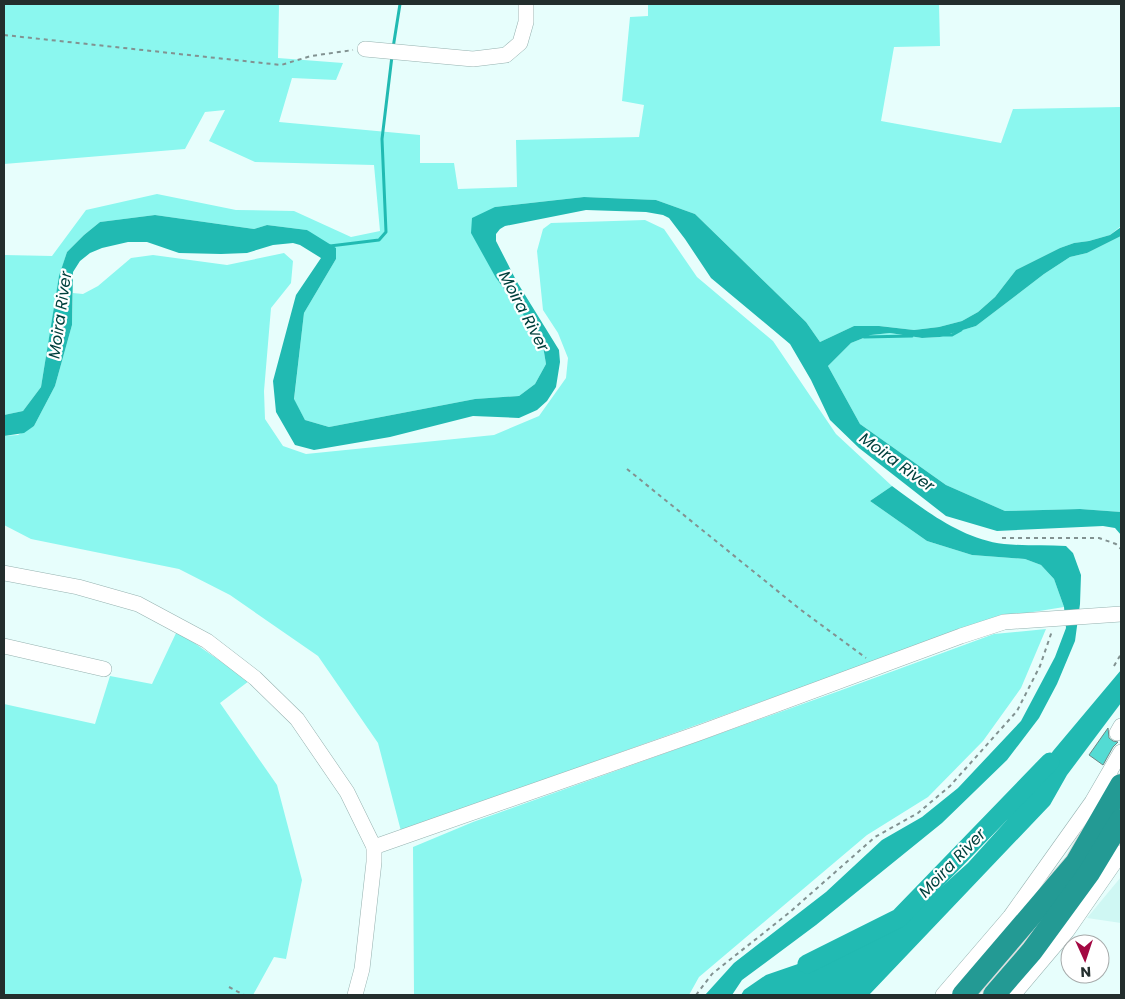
<svg xmlns="http://www.w3.org/2000/svg" width="1125" height="999" viewBox="0 0 1125 999" font-family="Poppins,sans-serif">
	<rect width="100%" height="100%" fill="#e7fefc"/>
	<polygon fill="#cff7f3" points="1121,877 1121,923 1087,918"/>
	<g fill="#8bf7ef">
		<polygon points="4,4 279,4 278,58 343,63 336,80 292,78 279,122 420,135 420,163 454,163 458,189 517,187 516,140 639,137 644,105 622,101 630,17 648,16 648,4 939,4 940,46 894,47 881,121 1001,143 1013,109 1121,107 1121,226 1110,235 1089,241 1074,243 1060,248 1016,270 995,297 978,312 962,321 939,327 914,330 879,326 854,326 820,342 806,322 695,214 656,200 584,197 495,207 496,278 542,340 546,364 535,384 519,396 475,399 329,427 305,420 294,400 304,313 336,259 307,230 267,225 254,229 155,215 100,222 84,235 67,252 59,277 41,387 23,411 4,415 4,255 52,256 86,210 157,194 236,210 294,211 351,237 380,231 374,165 255,162 209,141 225,110 205,112 185,149 4,164"/>
		<polygon points="645,220 664,229 697,277 773,341 836,434 892,486 870,501 927,541 972,555 1025,559 1041,565 1054,579 1064,607 995,618 401,831 378,743 318,656 230,595 179,569 31,539 4,525 4,436 18,435 34,426 55,386 72,325 73,293 83,294 98,286 131,258 153,255 227,265 284,253 293,261 291,283 271,308 264,391 265,419 283,446 306,454 494,435 539,416 566,378 568,358 558,333 543,310 537,251 543,229 551,223"/>
		<polygon points="1121,236 1121,512 1080,509 1005,511 946,485 860,424 828,366 851,343 871,335 890,333 922,338 940,337 976,326 1044,274 1070,257 1087,253"/>
		<polygon points="1046,629 1021,688 983,741 928,797 867,835 699,977 689,995 414,995 413,847 473,822 839,691 994,634"/>
		<polygon points="177,631 249,681 220,703 277,785 302,880 286,959 274,957 253,995 4,995 4,704 95,724 110,676 152,684"/>
	</g>
	<g fill="#21bab2">
		<polygon points="584,197 656,200 695,214 806,322 820,342 854,326 879,326 914,330 939,327 962,321 978,312 995,297 1016,270 1060,248 1074,243 1089,241 1110,235 1121,227 1121,236 1087,253 1070,257 1044,274 976,326 940,337 922,338 890,333 871,335 851,343 828,366 860,424 946,485 1005,511 1080,509 1121,512 1121,535 1115,528 1103,526 997,531 946,516 859,448 830,420 811,380 790,344 711,278 685,239 669,218 663,215 646,212 586,210 505,226 500,229 496,234 496,241 517,282 559,350 560,362 556,387 547,401 537,410 519,418 473,416 390,437 314,450 295,445 276,412 273,381 296,295 321,258 300,245 293,243 273,245 247,253 221,254 179,253 147,242 128,242 102,248 90,253 80,261 73,272 72,325 55,386 34,426 24,433 4,436 4,415 23,411 41,387 59,276 67,252 84,235 100,222 155,215 254,229 267,225 307,230 336,248 336,259 304,313 294,399 305,420 329,427 475,399 519,396 535,384 546,364 542,340 496,278 471,233 472,218 495,207"/>
		<path d="M892,486C925,510 961,539 1004,544C1024,546 1045,545 1066,546L1073,553L1081,575L1080,604L1075,641L1057,684L1039,718L1007,760L942,823L816,925L742,980L732,995H705L734,963L826,892L882,840L922,817L958,788L1021,721L1055,657L1066,628L1064,607L1054,579L1041,565L1025,559L972,555L927,541L870,501Z"/>
		<polygon points="1121,670 1121,703 1067,775 1050,805 869,995 741,995 744,990 766,975 856,944 906,919 968,863 1006,821 1053,751"/>
	</g>
	<g fill="none" stroke-linecap="round" stroke-linejoin="round">
		<g stroke="#21bab2" stroke-width="3">
			<polyline points="393,48 400,4"/>
			<polyline points="330,246 379,240 386,232 382,139 392,56"/>
			<polyline points="941,335 952,335 961,330"/>
			<polyline points="864,337 912,336"/>
		</g>
		<polyline stroke="#21bab2" stroke-width="19" points="807,964 899,918 1050,762"/>
	</g>
	<polygon fill="#53dbd3" stroke="#6b8684" points="1108,728 1109,738 1113,741 1118,742 1113,747 1103,765 1089,755"/>
	<g fill="none" stroke-linecap="round" stroke-linejoin="round">
		<g stroke="#96b2b0" stroke-width="16">
			<g id="minor">
				<polyline points="365,49 473,59 506,55 520,43 526,22 526,4"/>
				<polyline points="4,573 78,587 138,604 207,641 255,678 297,719 347,792 374,847 699,733 961,636 1004,622 1121,614"/>
				<polyline points="4,646 104,669"/>
				<polyline points="1117,733 1121,726"/>
				<polyline points="355,995 362,969 374,862 374,847"/>
				<polyline points="943,995 1010,917 1092,802 1121,752"/>
				<polyline points="1013,995 1067,931 1121,853"/>
			</g>
		</g>
		<g stroke="#dcdedd" stroke-width="24">
			<g id="highway">
				<polyline points="963,995 1076,863 1121,785"/>
				<polyline points="994,995 1032,951 1089,873 1121,820"/>
			</g>
		</g>
		<g stroke="#829291" stroke-width="2" stroke-dasharray="4 4" stroke-linecap="butt">
			<polyline points="4,35 281,65 311,56 353,50"/>
			<polyline points="627,469 801,610 866,658"/>
			<polyline points="1002,538 1099,538 1116,544 1121,549"/>
			<polyline points="1114,666 1121,654"/>
			<polyline points="229,987 244,995"/>
			<polyline points="696,995 712,974 790,912 875,837 918,813 950,786 1017,711 1040,666 1052,631"/>
		</g>
		<use href="#minor" stroke="#fff" stroke-width="15"/>
		<use href="#highway" stroke="#239a94" stroke-width="22"/>
	</g>
	<g text-anchor="middle" dominant-baseline="central" stroke-width="4.5" stroke-linejoin="round" paint-order="stroke">
		<g font-size="16" font-style="italic" fill="#00403d" stroke="#fff">
			<text transform="translate(524 311) rotate(62)">Moira River</text>
			<text transform="translate(60 315) rotate(-82)">Moira River</text>
			<text transform="translate(897 462) rotate(36)">Moira River</text>
			<text transform="translate(952 863) rotate(-46)">Moira River</text>
		</g>
	</g>
	<rect width="1125" height="999" fill="none" stroke="#232e2d" stroke-width="10"/>
	<g transform="translate(1085 959) rotate(177)"><circle r="24" fill="#ffffff" stroke="#a7abab"/>
	<path d="M0-4L9 19L0 12L-9 19Z" fill="#a30842"/>
	<text y="-8" font-size="14" font-weight="bold" text-anchor="middle" fill="#232e2d">N</text>
	</g>
</svg>
